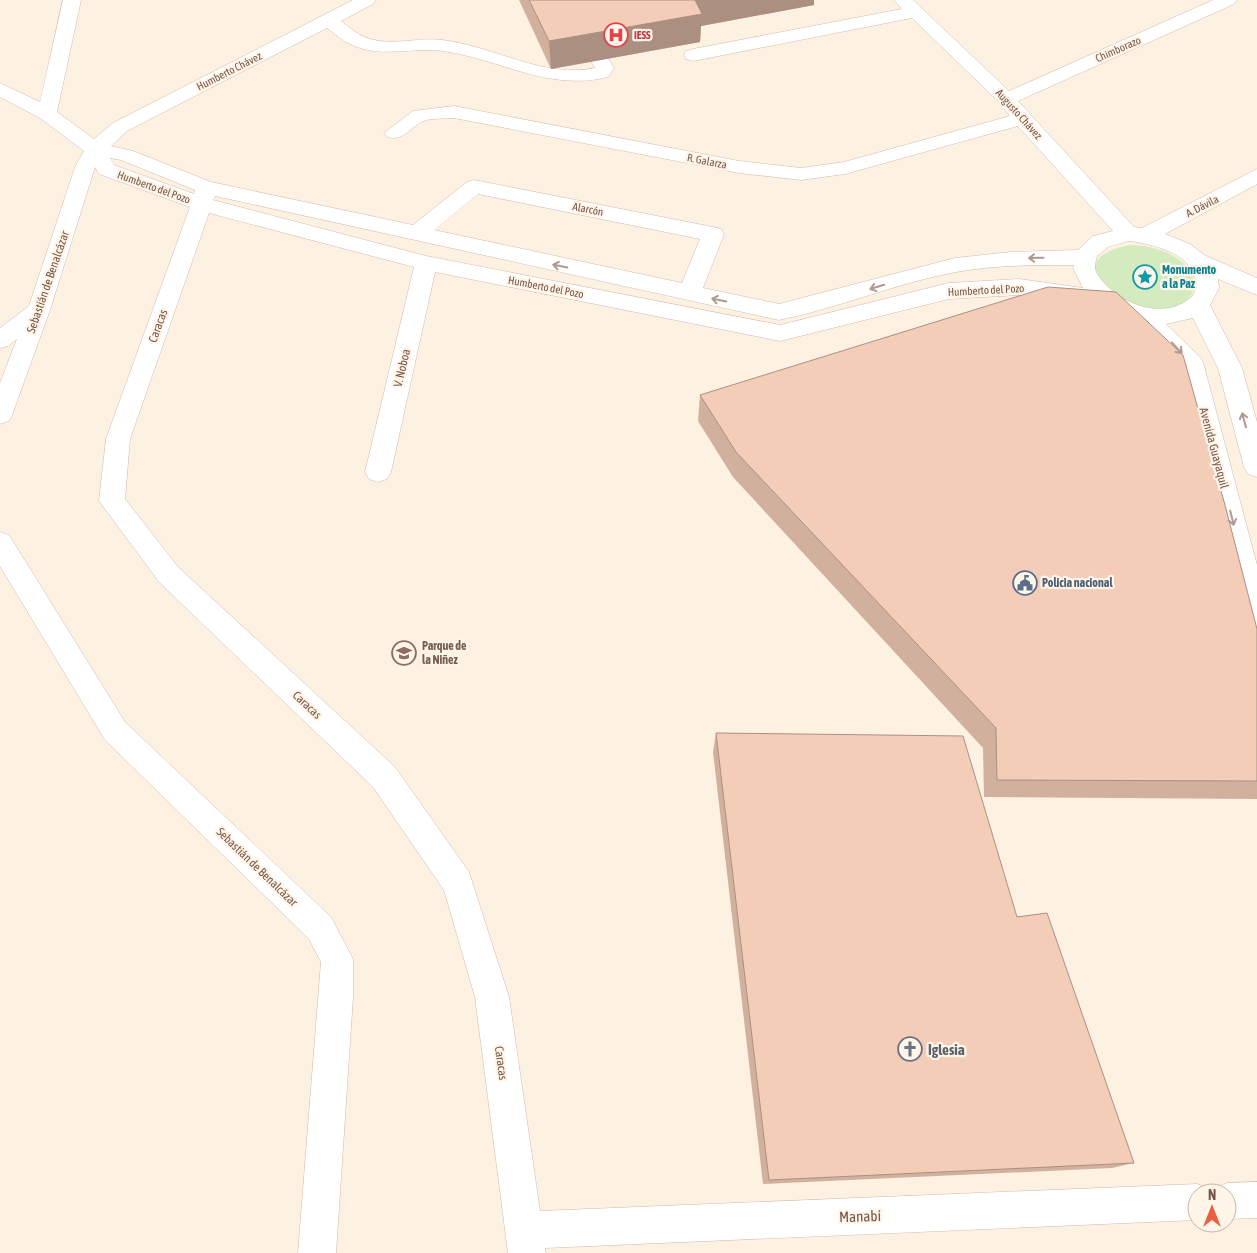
<svg xmlns="http://www.w3.org/2000/svg" width="1257" height="1253" viewBox="0 0 1257 1253" font-family="'Asap Condensed',sans-serif">
	<rect width="100%" height="100%" fill="#fdf1e2"/>
	<path fill="#d4ebc0" d="M1131,245C1148,246 1164,249 1178,259C1206,278 1196,306 1164,310C1155,311 1138,309 1130,305C1125,303 1119,297 1115,293C1110,289 1101,284 1098,279C1085,256 1116,247 1131,245Z"/>
	<g fill="none" stroke-linecap="round" stroke-linejoin="round">
		<g stroke="#d1baab" stroke-width="1">
			<g id="minor">
				<path d="M63,0H81L57,112L94,139L113,123L353,0H376L373,4L341,21C350,28 359,36 370,39C393,46 419,37 442,40C494,46 543,79 595,68L572,29L575,25H587L614,68L608,77C549,92 500,59 443,51C417,47 390,56 363,49C349,45 338,37 327,28L127,131L111,146L133,151L211,182L413,225L467,182L474,180L713,227L721,229L724,234L703,288L779,304L955,258L1011,252L1078,250L1093,236L1113,231L1018,126L845,174L801,180L739,173L454,118C445,119 434,118 426,120C411,125 405,142 387,137L384,133L413,111L454,106L739,161L801,168L844,162L1010,116L1000,103L912,18L693,61L686,59L684,55L686,51L693,49L902,9L894,0H913L1009,91L1213,0H1237L1234,4L1018,101L1134,227L1142,228L1257,169V184L1165,234L1190,244L1204,255L1257,278V295L1218,279L1219,288L1210,305L1242,368L1257,422V477L1248,474L1244,467L1218,368L1193,318L1166,324L1199,356L1203,362L1257,565V628L1247,624L1243,616L1180,365L1155,339L1098,304L1086,291L1087,294L1084,299L1076,302L1019,295L949,299L780,341L435,272L391,472L387,479L378,482L369,479L365,472L414,267L209,213L130,439L125,499L178,567L395,767L469,872L509,997L540,1211L1197,1184L1210,1189L1212,1193H1197V1220L545,1248L546,1253H508L475,997L444,890L373,787L160,583L99,501L106,439L190,207L99,174L95,167L50,310L12,415L9,421L0,424V383L17,339L8,346L0,348V328L29,306L75,167L84,151L40,118L0,97V83L40,102ZM110,158L121,160L195,190L194,194L114,165ZM478,194L700,239L682,283L434,230ZM215,196L779,320C839,308 896,283 956,272C995,265 1034,265 1074,265L1073,268L1083,288L1019,279L949,283L780,325L426,256L213,200ZM1128,241C1154,243 1207,258 1194,294C1172,320 1129,308 1108,287C1103,282 1096,275 1095,268C1095,264 1096,260 1097,256L1108,247Z"/>
				<polygon points="0,532 9,535 125,722 331,917 353,959 353,997 336,1253 298,1253 321,962 309,939 105,740 0,566"/>
				<polygon points="1257,1182 1257,1218 1227,1219 1227,1193 1212,1193 1214,1188 1227,1183"/>
			</g>
		</g>
		<use href="#minor" fill="#fff" fill-rule="evenodd"/>
	</g>
	<g fill="#d2b09e">
		<polygon points="519,0 814,0 814,5 701,26 700,42 551,69"/>
		<polygon points="700,395 1257,629 1257,799 984,797 983,748 733,477 698,421"/>
		<polygon points="716,733 1017,917 1134,1163 1112,1168 763,1184 713,752"/>
	</g>
	<polygon fill="#ab9081" points="695,0 814,0 814,5 701,26 700,42 551,69 549,41"/>
	<g fill="#f4cdb8" stroke="#ab9081">
		<polygon points="529,0 695,0 702,14 549,41"/>
		<polygon points="1048,287 1116,292 1183,355 1225,505 1257,629 1257,781 997,780 996,728 736,452 700,395"/>
		<polygon points="716,733 963,736 1017,917 1047,913 1134,1163 769,1180"/>
	</g>
	<defs><path id="oneway-shaft" d="M-6 0H5M1.5-3L5.5 0L1.5 3" fill="none" stroke-width="1.6" stroke-linecap="round" stroke-linejoin="round" transform="scale(1.25)"/></defs>
	<g stroke="#ad9a91">
		<use href="#oneway-shaft" transform="translate(1036 258) rotate(179)"/>
		<use href="#oneway-shaft" transform="translate(560 266) rotate(-168)"/>
		<use href="#oneway-shaft" transform="translate(877 287) rotate(163)"/>
		<use href="#oneway-shaft" transform="translate(719 300) rotate(-169)"/>
		<use href="#oneway-shaft" transform="translate(1177 348) rotate(47)"/>
		<use href="#oneway-shaft" transform="translate(1244 420) rotate(-105)"/>
		<use href="#oneway-shaft" transform="translate(1232 518) rotate(76)"/>
	</g>
	<defs>
		<g id="hospital-ring" transform="scale(1.25)"><circle r="9.5" fill="#fff5e9" stroke="#e0444e" stroke-width="1.5"/><path d="M-5-5h3v3.5h4V-5h3V5h-3V1.5h-4V5h-3Z" fill="#e0444e"/></g>
		<g id="sight-ring" transform="scale(1.25)"><circle r="9.5" fill="#fff5e9" stroke="#0f9aa8" stroke-width="1.5"/><path d="M0-6L1.8-2.2L6-1.7L2.9 1.2L3.7 5.4L0 3.3L-3.7 5.4L-2.9 1.2L-6-1.7L-1.8-2.2Z" fill="#0f9aa8"/></g>
		<g id="civic-ring" transform="scale(1.25)"><circle r="9.5" fill="#fff5e9" stroke="#5c6f8a" stroke-width="1.5"/><path d="M-.6-6.5H3V-4.5H.6V-3L4-1V1h2V6H-6V1h2V-1L-.6-3ZM-1.2 2.5V6h2.4V2.5Z" fill="#5c6f8a"/></g>
		<g id="school-ring" transform="scale(1.25)"><circle r="9.5" fill="#fff5e9" stroke="#8d6e63" stroke-width="1.5"/><path d="M0-5L7-2L0 1L-7-2ZM-4 1L0 2.5L4 1V4Q0 6-4 4Z" fill="#8d6e63"/></g>
		<g id="church-ring" transform="scale(1.25)"><circle r="9.5" fill="#fff5e9" stroke="#6b7280" stroke-width="1.5"/><path d="M-1.2-6h2.4v3.5h3.3v2.4h-3.3V6h-2.4V-.1h-3.3v-2.4h3.3Z" fill="#6b7280"/></g>
	</defs>
	<g fill-rule="evenodd">
		<use href="#hospital-ring" x="616" y="35"/>
		<use href="#sight-ring" x="1145" y="277"/>
		<use href="#civic-ring" x="1025" y="583"/>
		<use href="#school-ring" x="404" y="653"/>
		<use href="#church-ring" x="910" y="1049"/>
	</g>
	<g text-anchor="middle" dominant-baseline="central" stroke-width="4.5" stroke-linejoin="round" paint-order="stroke">
		<g font-size="11" font-weight="bold" fill="#be3a42" stroke="#fff5e9" text-anchor="start">
			<text x="634" y="35">IESS</text>
		</g>
		<g font-size="11" fill="#765647" stroke="#fff5e9">
			<text transform="translate(1118 49) rotate(-24)">Chimborazo</text>
			<text transform="translate(229 71) rotate(-27)">Humberto Chávez</text>
			<text transform="translate(1019 114) rotate(48)">Augusto Chávez</text>
			<text transform="translate(707 161) rotate(11)">R. Galarza</text>
			<text transform="translate(154 187) rotate(20)">Humberto del Pozo</text>
			<text transform="translate(1202 206) rotate(-27)">A. Dávila</text>
			<text transform="translate(588 209) rotate(11)">Alarcón</text>
			<text transform="translate(546 287) rotate(11)">Humberto del Pozo</text>
			<text transform="translate(986 290) rotate(-3)">Humberto del Pozo</text>
		</g>
		<g font-size="12" font-weight="bold" fill="#0d838f" stroke="#fff5e9" text-anchor="start">
			<text x="1162" y="270">Monumento<tspan x="1162" dy="14">a la Paz</tspan></text>
		</g>
		<g font-size="12" fill="#765647" stroke="#fff5e9">
			<text transform="translate(48 282) rotate(-71)">Sebastián de Benalcázar</text>
			<text transform="translate(158 326) rotate(-70)">Caracas</text>
			<text transform="translate(402 368) rotate(-77)">V. Noboa</text>
			<text transform="translate(1214 448) rotate(75)">Avenida Guayaquil</text>
			<text transform="translate(307 705) rotate(43)">Caracas</text>
			<text transform="translate(257 867) rotate(44)">Sebastián de Benalcázar</text>
			<text transform="translate(501 1063) rotate(82)">Caracas</text>
		</g>
		<g font-size="12" font-weight="bold" fill="#4e5e75" stroke="#fff5e9" text-anchor="start">
			<text x="1042" y="583">Policia nacional</text>
		</g>
		<g font-size="12" font-weight="bold" fill="#785e54" stroke="#fff5e9" text-anchor="start">
			<text x="422" y="646">Parque de<tspan x="422" dy="14">la Niñez</tspan></text>
		</g>
		<g font-size="15" font-weight="bold" fill="#5b616d" stroke="#fff5e9" text-anchor="start">
			<text x="928" y="1049">Iglesia</text>
		</g>
		<g font-size="15" fill="#765647" stroke="#fff5e9">
			<text transform="translate(860 1216) rotate(-2)">Manabí</text>
		</g>
	</g>
	<g transform="translate(1212 1208)"><circle r="24" fill="#fff5e9" stroke="#c8b5a8"/>
	<path d="M0-4L9 19L0 12L-9 19Z" fill="#ed5f41"/>
	<text y="-8" font-size="14" font-weight="bold" text-anchor="middle" fill="#765647">N</text>
	</g>
</svg>
